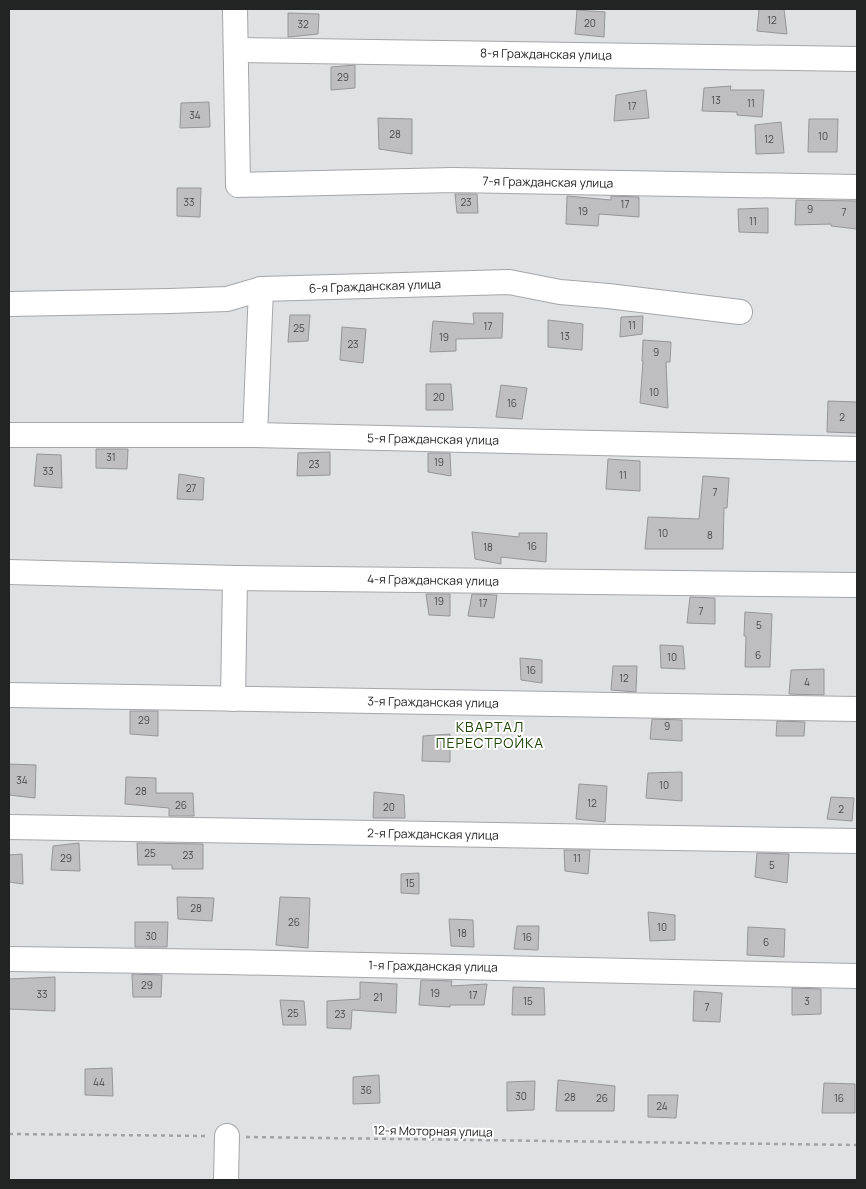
<svg xmlns="http://www.w3.org/2000/svg" width="866" height="1189" viewBox="0 0 866 1189" font-family="Manrope,sans-serif">
	<rect width="100%" height="100%" fill="#e0e1e3"/>
	<g fill="#bebdbf" stroke="#969698">
		<polygon points="759,9 784,9 787,34 757,31"/>
		<polygon points="577,10 605,12 604,37 575,34"/>
		<polygon points="288,13 319,14 318,34 288,37"/>
		<polygon points="355,65 355,88 331,90 331,67"/>
		<polygon points="731,86 730,90 764,90 762,117 737,115 737,112 702,111 704,88"/>
		<polygon points="646,90 649,118 614,121 616,95"/>
		<polygon points="209,102 210,127 180,128 181,103"/>
		<polygon points="378,118 412,119 412,154 379,149"/>
		<polygon points="809,119 838,119 837,152 808,152"/>
		<polygon points="781,122 784,153 756,154 755,125"/>
		<polygon points="177,188 201,188 200,217 177,216"/>
		<polygon points="455,194 477,194 478,213 457,213"/>
		<polygon points="567,196 611,200 611,196 639,197 639,217 599,214 598,226 566,224"/>
		<polygon points="796,200 857,201 857,229 831,226 831,224 795,225"/>
		<polygon points="768,208 768,233 739,232 738,209"/>
		<polygon points="473,313 503,313 502,338 456,339 456,351 430,352 433,321 474,324"/>
		<polygon points="290,315 310,315 308,341 288,342"/>
		<polygon points="643,316 642,334 620,337 621,317"/>
		<polygon points="548,320 583,324 582,350 548,347"/>
		<polygon points="342,327 366,329 363,363 340,360"/>
		<polygon points="643,340 671,342 670,362 666,362 668,408 640,403 643,361 642,361"/>
		<polygon points="426,384 451,384 453,410 426,410"/>
		<polygon points="501,385 527,388 522,419 496,417"/>
		<polygon points="828,401 857,402 857,433 827,432"/>
		<polygon points="96,449 128,449 127,469 96,468"/>
		<polygon points="330,452 330,475 297,476 298,453"/>
		<polygon points="428,453 450,453 451,476 428,472"/>
		<polygon points="37,454 61,455 62,488 34,486"/>
		<polygon points="608,459 640,461 640,491 606,489"/>
		<polygon points="179,474 204,478 203,500 177,499"/>
		<polygon points="703,476 729,478 727,508 724,508 723,549 645,549 648,517 699,519"/>
		<polygon points="472,532 519,537 519,533 547,533 546,562 501,557 501,564 475,559"/>
		<polygon points="426,594 450,594 450,616 429,615"/>
		<polygon points="472,594 497,595 494,618 468,616"/>
		<polygon points="690,597 715,598 715,624 687,623"/>
		<polygon points="745,612 772,614 770,667 745,667 746,636 744,636"/>
		<polygon points="660,645 683,646 685,669 661,668"/>
		<polygon points="520,658 542,660 542,683 521,680"/>
		<polygon points="613,666 637,666 636,692 611,690"/>
		<polygon points="824,669 824,695 789,694 791,670"/>
		<polygon points="130,711 158,711 158,736 130,734"/>
		<polygon points="652,719 682,720 682,741 650,739"/>
		<polygon points="777,721 805,722 804,736 776,736"/>
		<polygon points="450,734 450,762 422,761 423,736"/>
		<polygon points="9,764 36,765 35,798 9,795"/>
		<polygon points="682,772 682,801 646,798 648,773"/>
		<polygon points="126,777 156,778 156,793 193,793 194,816 169,816 169,808 125,804"/>
		<polygon points="579,784 607,786 605,822 576,819"/>
		<polygon points="374,792 404,795 405,818 373,818"/>
		<polygon points="831,797 854,798 852,821 827,819"/>
		<polygon points="79,843 80,871 51,870 53,846"/>
		<polygon points="137,843 203,844 203,869 172,869 172,865 138,865"/>
		<polygon points="564,850 590,850 588,874 565,871"/>
		<polygon points="757,853 789,854 787,883 755,877"/>
		<polygon points="22,854 23,884 9,882 9,855"/>
		<polygon points="419,873 419,894 401,893 401,874"/>
		<polygon points="177,897 214,898 212,921 178,919"/>
		<polygon points="280,897 310,898 308,948 276,945"/>
		<polygon points="648,912 675,915 675,940 650,941"/>
		<polygon points="449,919 473,920 474,947 451,946"/>
		<polygon points="135,922 168,922 167,947 135,947"/>
		<polygon points="517,926 539,926 538,950 514,949"/>
		<polygon points="748,927 785,929 784,957 747,955"/>
		<polygon points="132,974 162,975 161,997 133,997"/>
		<polygon points="55,977 55,1011 9,1009 9,979"/>
		<polygon points="421,980 452,981 451,986 487,984 484,1005 450,1005 450,1007 419,1005"/>
		<polygon points="360,982 397,984 396,1013 352,1010 351,1029 327,1028 327,1001 360,999"/>
		<polygon points="513,987 544,988 545,1015 512,1015"/>
		<polygon points="792,988 821,989 821,1014 792,1015"/>
		<polygon points="694,991 722,993 720,1022 693,1021"/>
		<polygon points="280,1000 304,1001 306,1025 283,1025"/>
		<polygon points="112,1068 113,1096 85,1095 85,1069"/>
		<polygon points="379,1075 380,1103 353,1104 353,1077"/>
		<polygon points="558,1080 615,1086 614,1111 556,1111"/>
		<polygon points="535,1081 534,1110 507,1111 507,1082"/>
		<polygon points="824,1083 855,1084 855,1113 822,1113"/>
		<polygon points="648,1095 678,1095 676,1118 648,1117"/>
	</g>
	<g fill="none" stroke-linecap="round" stroke-linejoin="round">
		<g stroke="#a5a6a8" stroke-width="26">
			<g id="minor">
				<polyline points="235,9 238,185 453,180 857,187"/>
				<polyline points="236,50 857,59"/>
				<polyline points="9,304 170,301 227,299 261,289 509,282 560,292 608,296 740,312"/>
				<polyline points="9,435 255,435 857,449"/>
				<polyline points="255,435 261,289"/>
				<polyline points="9,572 235,578 857,585"/>
				<polyline points="9,695 857,709"/>
				<polyline points="233,699 235,578"/>
				<polyline points="9,827 857,841"/>
				<polyline points="9,959 228,962 857,976"/>
				<polyline points="226,1180 227,1136"/>
			</g>
		</g>
		<g stroke="#a2a3a5" stroke-width="2.5" stroke-dasharray="4 4" stroke-linecap="butt">
			<polyline points="9,1134 208,1136"/>
			<polyline points="246,1137 857,1145"/>
		</g>
		<use href="#minor" stroke="#fff" stroke-width="24"/>
	</g>
	<g text-anchor="middle" dominant-baseline="central" stroke-width="4" stroke-linejoin="round" paint-order="stroke">
		<g font-size="10" fill="#494a4a">
			<text x="772" y="20">12</text>
			<text x="590" y="23">20</text>
			<text x="303" y="24">32</text>
			<text x="343" y="77">29</text>
			<text x="716" y="100">13</text>
			<text x="751" y="103">11</text>
			<text x="632" y="106">17</text>
			<text x="195" y="115">34</text>
			<text x="395" y="134">28</text>
			<text x="823" y="136">10</text>
			<text x="769" y="139">12</text>
			<text x="189" y="202">33</text>
			<text x="466" y="202">23</text>
			<text x="625" y="204">17</text>
			<text x="810" y="209">9</text>
			<text x="583" y="211">19</text>
			<text x="844" y="212">7</text>
			<text x="753" y="221">11</text>
			<text x="632" y="325">11</text>
			<text x="488" y="326">17</text>
			<text x="299" y="328">25</text>
			<text x="565" y="336">13</text>
			<text x="444" y="337">19</text>
			<text x="353" y="344">23</text>
			<text x="656" y="352">9</text>
			<text x="654" y="392">10</text>
			<text x="439" y="397">20</text>
			<text x="512" y="403">16</text>
			<text x="842" y="417">2</text>
			<text x="111" y="457">31</text>
			<text x="439" y="462">19</text>
			<text x="314" y="464">23</text>
			<text x="48" y="471">33</text>
			<text x="623" y="475">11</text>
			<text x="191" y="488">27</text>
			<text x="715" y="492">7</text>
			<text x="663" y="533">10</text>
			<text x="710" y="535">8</text>
			<text x="532" y="546">16</text>
			<text x="488" y="547">18</text>
			<text x="439" y="601">19</text>
			<text x="483" y="603">17</text>
			<text x="701" y="611">7</text>
			<text x="759" y="625">5</text>
			<text x="758" y="655">6</text>
			<text x="672" y="657">10</text>
			<text x="531" y="670">16</text>
			<text x="624" y="678">12</text>
			<text x="807" y="682">4</text>
			<text x="144" y="720">29</text>
			<text x="667" y="726">9</text>
			<text x="22" y="780">34</text>
			<text x="664" y="785">10</text>
			<text x="141" y="791">28</text>
			<text x="592" y="803">12</text>
			<text x="181" y="805">26</text>
			<text x="389" y="807">20</text>
			<text x="841" y="809">2</text>
			<text x="150" y="853">25</text>
			<text x="188" y="855">23</text>
			<text x="66" y="858">29</text>
			<text x="577" y="858">11</text>
			<text x="772" y="865">5</text>
			<text x="410" y="883">15</text>
			<text x="196" y="908">28</text>
			<text x="294" y="922">26</text>
			<text x="662" y="927">10</text>
			<text x="462" y="933">18</text>
			<text x="151" y="936">30</text>
			<text x="527" y="937">16</text>
			<text x="766" y="942">6</text>
			<text x="147" y="985">29</text>
			<text x="435" y="993">19</text>
			<text x="42" y="994">33</text>
			<text x="473" y="995">17</text>
			<text x="378" y="997">21</text>
			<text x="528" y="1001">15</text>
			<text x="807" y="1001">3</text>
			<text x="707" y="1007">7</text>
			<text x="293" y="1013">25</text>
			<text x="340" y="1014">23</text>
			<text x="99" y="1082">44</text>
			<text x="366" y="1090">36</text>
			<text x="521" y="1096">30</text>
			<text x="570" y="1097">28</text>
			<text x="602" y="1098">26</text>
			<text x="839" y="1098">16</text>
			<text x="662" y="1106">24</text>
		</g>
		<g font-size="12" fill="#222323" stroke="#fff">
			<text transform="translate(546 54) rotate(1)">8-я Гражданская улица</text>
			<text transform="translate(548 182) rotate(1)">7-я Гражданская улица</text>
			<text transform="translate(375 286) rotate(-2)">6-я Гражданская улица</text>
			<text transform="translate(433 439) rotate(1)">5-я Гражданская улица</text>
			<text transform="translate(433 580) rotate(1)">4-я Гражданская улица</text>
			<text transform="translate(433 702) rotate(1)">3-я Гражданская улица</text>
			<text transform="translate(433 834) rotate(1)">2-я Гражданская улица</text>
			<text transform="translate(433 966) rotate(1)">1-я Гражданская улица</text>
			<text transform="translate(433 1131) rotate(1)">12-я Моторная улица</text>
		</g>
		<g font-size="14" letter-spacing="1" fill="#1d4505" stroke="#fff">
			<text x="490" y="726">КВАРТАЛ<tspan x="490" dy="16">ПЕРЕСТРОЙКА</tspan></text>
		</g>
	</g>
	<rect width="866" height="1189" fill="none" stroke="#222323" stroke-width="20"/>
</svg>
